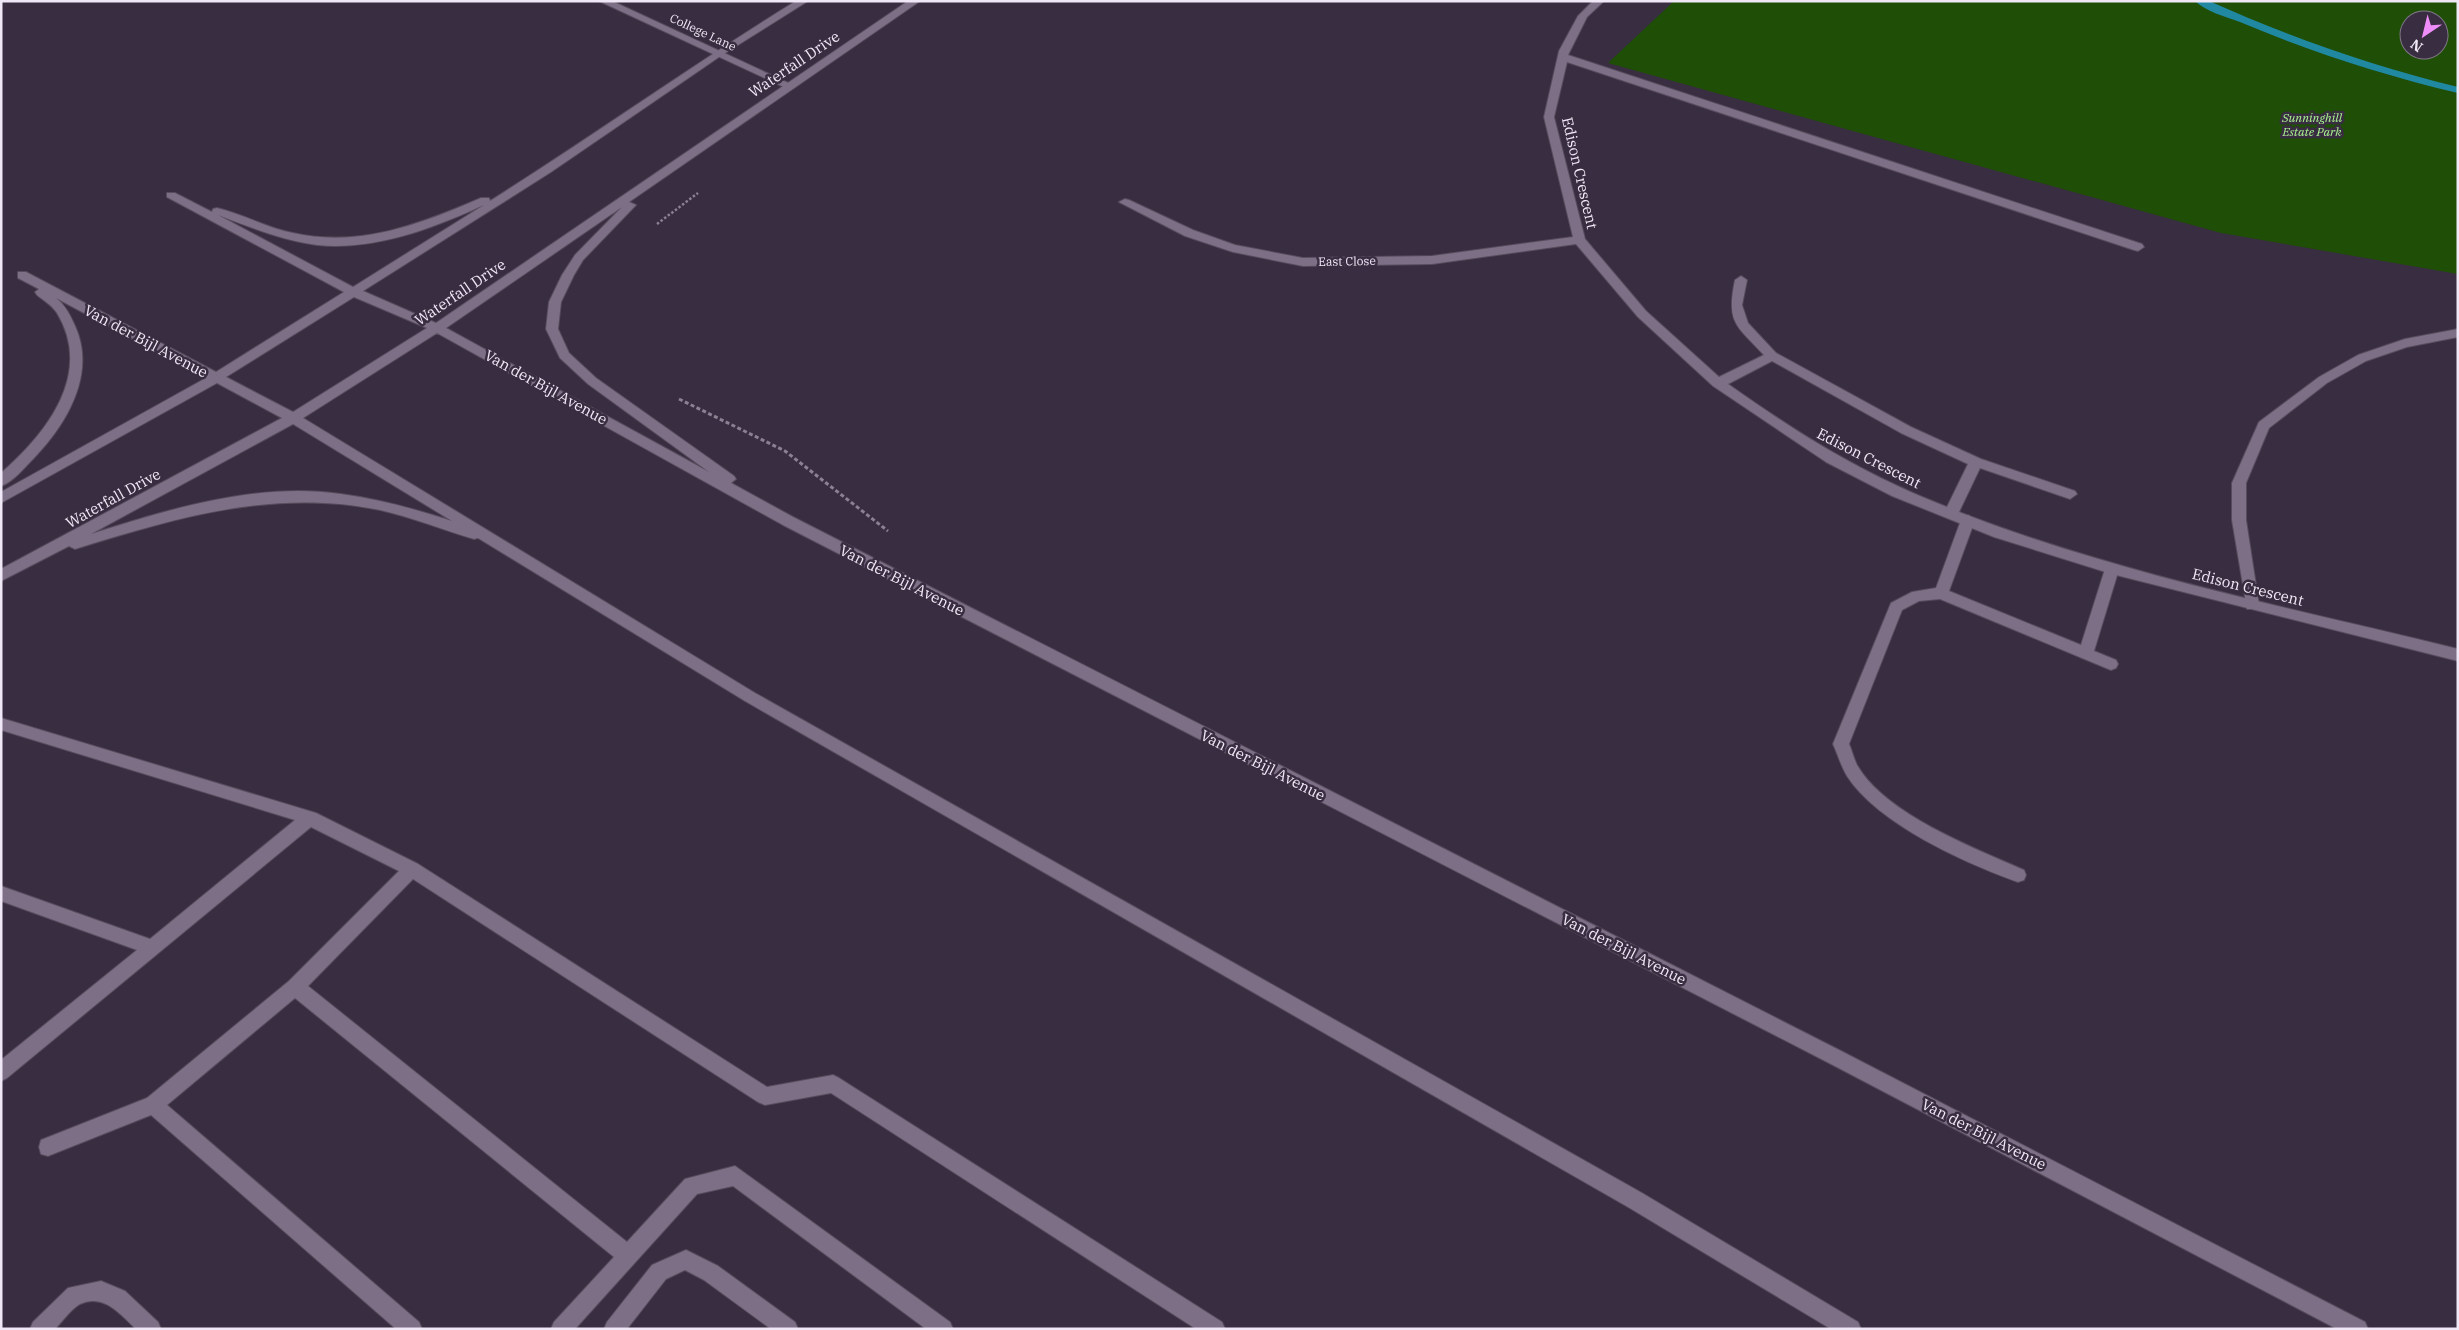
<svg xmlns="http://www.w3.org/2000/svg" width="2459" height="1330" viewBox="0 0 2459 1330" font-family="'IBM Plex Serif',serif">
	<rect width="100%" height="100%" fill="#392d41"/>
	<path fill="#1f4e07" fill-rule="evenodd" d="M1674,1H2458V274L2221,233L1608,63ZM2409,20H2439V50H2409Z"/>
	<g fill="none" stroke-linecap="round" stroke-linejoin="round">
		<path fill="#2089a1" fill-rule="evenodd" d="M2195,1H2209C2290,37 2372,66 2458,87V93C2383,75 2311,52 2240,22C2226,17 2205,11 2195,1Z"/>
		<g stroke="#564c5d" stroke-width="2">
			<g id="lane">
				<polygon points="2458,329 2458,337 2407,347 2366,361 2327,383 2269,428 2246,483 2246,520 2259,605 2257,609 2247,609 2232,520 2232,483 2259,422 2319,377 2358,355 2405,339"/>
				<path d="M1968,515L1975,520L1949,591L2081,645L2105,569L2107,565H2117L2119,569L2094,651L2116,660L2118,664L2116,668L2111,670L2106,668L1940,599L1919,601L1902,610L1849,744C1852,751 1854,759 1857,765C1885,814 1974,848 2024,870L2026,875L2024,880L2018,882C1965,863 1878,824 1847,776C1841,766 1838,755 1833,744L1891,603L1912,592L1936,588L1961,520Z"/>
				<polygon points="1,718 316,813 418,864 767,1087 833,1075 839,1078 1222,1322 1225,1329 1196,1329 831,1093 765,1105 758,1102 413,879 308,986 627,1242 685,1179 735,1166 950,1322 953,1329 926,1329 733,1186 697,1194 575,1329 551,1329 554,1322 614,1257 295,998 167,1105 419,1322 422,1329 396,1329 151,1115 48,1156 41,1154 39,1147 41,1140 147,1098 289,981 399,871 311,827 7,1078 1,1081 1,1060 137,950 1,901 1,886 150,939 295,820 1,730"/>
				<polygon points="686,1250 718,1266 795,1322 798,1329 771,1329 704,1280 685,1270 666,1279 627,1329 604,1329 607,1322 652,1265"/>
				<path d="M101,1281L125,1291L158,1322L161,1329H136C120,1314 104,1293 80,1304C71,1309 62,1322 55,1329H30L33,1322L68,1288Z"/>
			</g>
		</g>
		<g stroke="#564c5d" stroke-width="2">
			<g id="street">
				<polygon points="599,1 612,1 795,86 794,88 786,88"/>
				<path d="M1593,1H1604L1587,17L1568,55L2142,244L2144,247L2138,251L2134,250L1567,62L1554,117L1585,239L1646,311L1719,377L1764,355C1736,325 1726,323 1735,280L1741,276L1747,280L1742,305L1748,323L1776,353L1911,427L1981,459L2075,491L2077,494L2070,499L1980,468L1959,512C2119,574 2291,608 2458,649V661L2112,574L1994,537L1892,496L1826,462L1713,386L1638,317L1576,244L1432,264L1303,266L1233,252L1185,236L1119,202L1125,199L1129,200L1193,230L1235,245L1303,258L1432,256L1573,237L1544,117L1559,51L1578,16ZM1772,361L1901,433L1968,464L1947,507C1864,475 1800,435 1728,384Z"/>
			</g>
		</g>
		<g stroke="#564c5d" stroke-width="2">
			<path id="secondary" d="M796,1H808L722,55L551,172L363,291L436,323L908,1H920L629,202L636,205L583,260L574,275L561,302L558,329L569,353L596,378L734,476L736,479L731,483L793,517L1843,1052L2365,1322L2368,1329H2337L1831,1064L783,525L437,333L303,418L755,693L1642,1193L1858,1322L1861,1329H1831L1628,1207L745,701L478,538L474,539C443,530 412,517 380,510C274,488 175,518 75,549L69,546L1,581V569L282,418L217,383L1,503V492L206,378L56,298C66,306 70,315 75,326C97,374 66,425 33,459C24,468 13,482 1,486V473C46,434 94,374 57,313C52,305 43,300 37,295L35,292L39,289L18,278V272H26L216,372L344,292L167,197V193H175L212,212L213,209L217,208C243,214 267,228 293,233C359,248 421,224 481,198H489L490,201C593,136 692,65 796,1ZM484,205L353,287L218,215C250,227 283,241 317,245C375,251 433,228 484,205ZM622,207L575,255L562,275L549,302L546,329L560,358L588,384L709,472L446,328ZM354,297L427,328L293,412L226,377ZM293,424L452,521C415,509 379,499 341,494C256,482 170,509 91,534Z"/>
		</g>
		<polyline stroke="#8b8192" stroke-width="2.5" stroke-dasharray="2.5 2" stroke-linecap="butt" points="657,224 698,193"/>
		<polyline stroke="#8b8192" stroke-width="3" stroke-dasharray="4 2.5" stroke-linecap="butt" points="679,399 785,451 888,531"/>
		<use href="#lane" fill="#7d6f86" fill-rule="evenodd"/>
		<use href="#street" fill="#7d6f86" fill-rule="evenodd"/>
		<use href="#secondary" fill="#7d6f86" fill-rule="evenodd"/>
	</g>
	<g text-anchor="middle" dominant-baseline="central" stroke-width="5" stroke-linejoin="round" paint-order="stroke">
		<g font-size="12" fill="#f0e8f6" stroke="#392d41">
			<text transform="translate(703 32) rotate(25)">College Lane</text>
			<text transform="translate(1347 261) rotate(-1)">East Close</text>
		</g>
		<g font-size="12" font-style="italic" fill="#acf692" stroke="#392d41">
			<text x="2312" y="117">Sunninghill<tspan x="2312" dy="14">Estate Park</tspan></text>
		</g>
		<g font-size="15" fill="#f0e8f6" stroke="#392d41">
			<text transform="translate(794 64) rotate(-34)">Waterfall Drive</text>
			<text transform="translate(1580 173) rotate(77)">Edison Crescent</text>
			<text transform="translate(460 292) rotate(-34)">Waterfall Drive</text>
			<text transform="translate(146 341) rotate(28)">Van der Bijl Avenue</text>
			<text transform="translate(546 387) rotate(29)">Van der Bijl Avenue</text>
			<text transform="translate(1869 458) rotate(27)">Edison Crescent</text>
			<text transform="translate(113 498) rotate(-29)">Waterfall Drive</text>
			<text transform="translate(902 580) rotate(27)">Van der Bijl Avenue</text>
			<text transform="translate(2248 587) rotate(14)">Edison Crescent</text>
			<text transform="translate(1263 765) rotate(27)">Van der Bijl Avenue</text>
			<text transform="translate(1624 949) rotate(27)">Van der Bijl Avenue</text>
			<text transform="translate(1984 1134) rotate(27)">Van der Bijl Avenue</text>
		</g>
	</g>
	<rect width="2459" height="1330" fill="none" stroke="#f0e8f6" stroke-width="5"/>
	<g transform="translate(2424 35) rotate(215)"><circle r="24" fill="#392d41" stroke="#827889"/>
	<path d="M0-4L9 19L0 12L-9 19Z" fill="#ee8cf8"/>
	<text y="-8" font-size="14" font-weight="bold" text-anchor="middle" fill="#f0e8f6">N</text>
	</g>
</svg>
